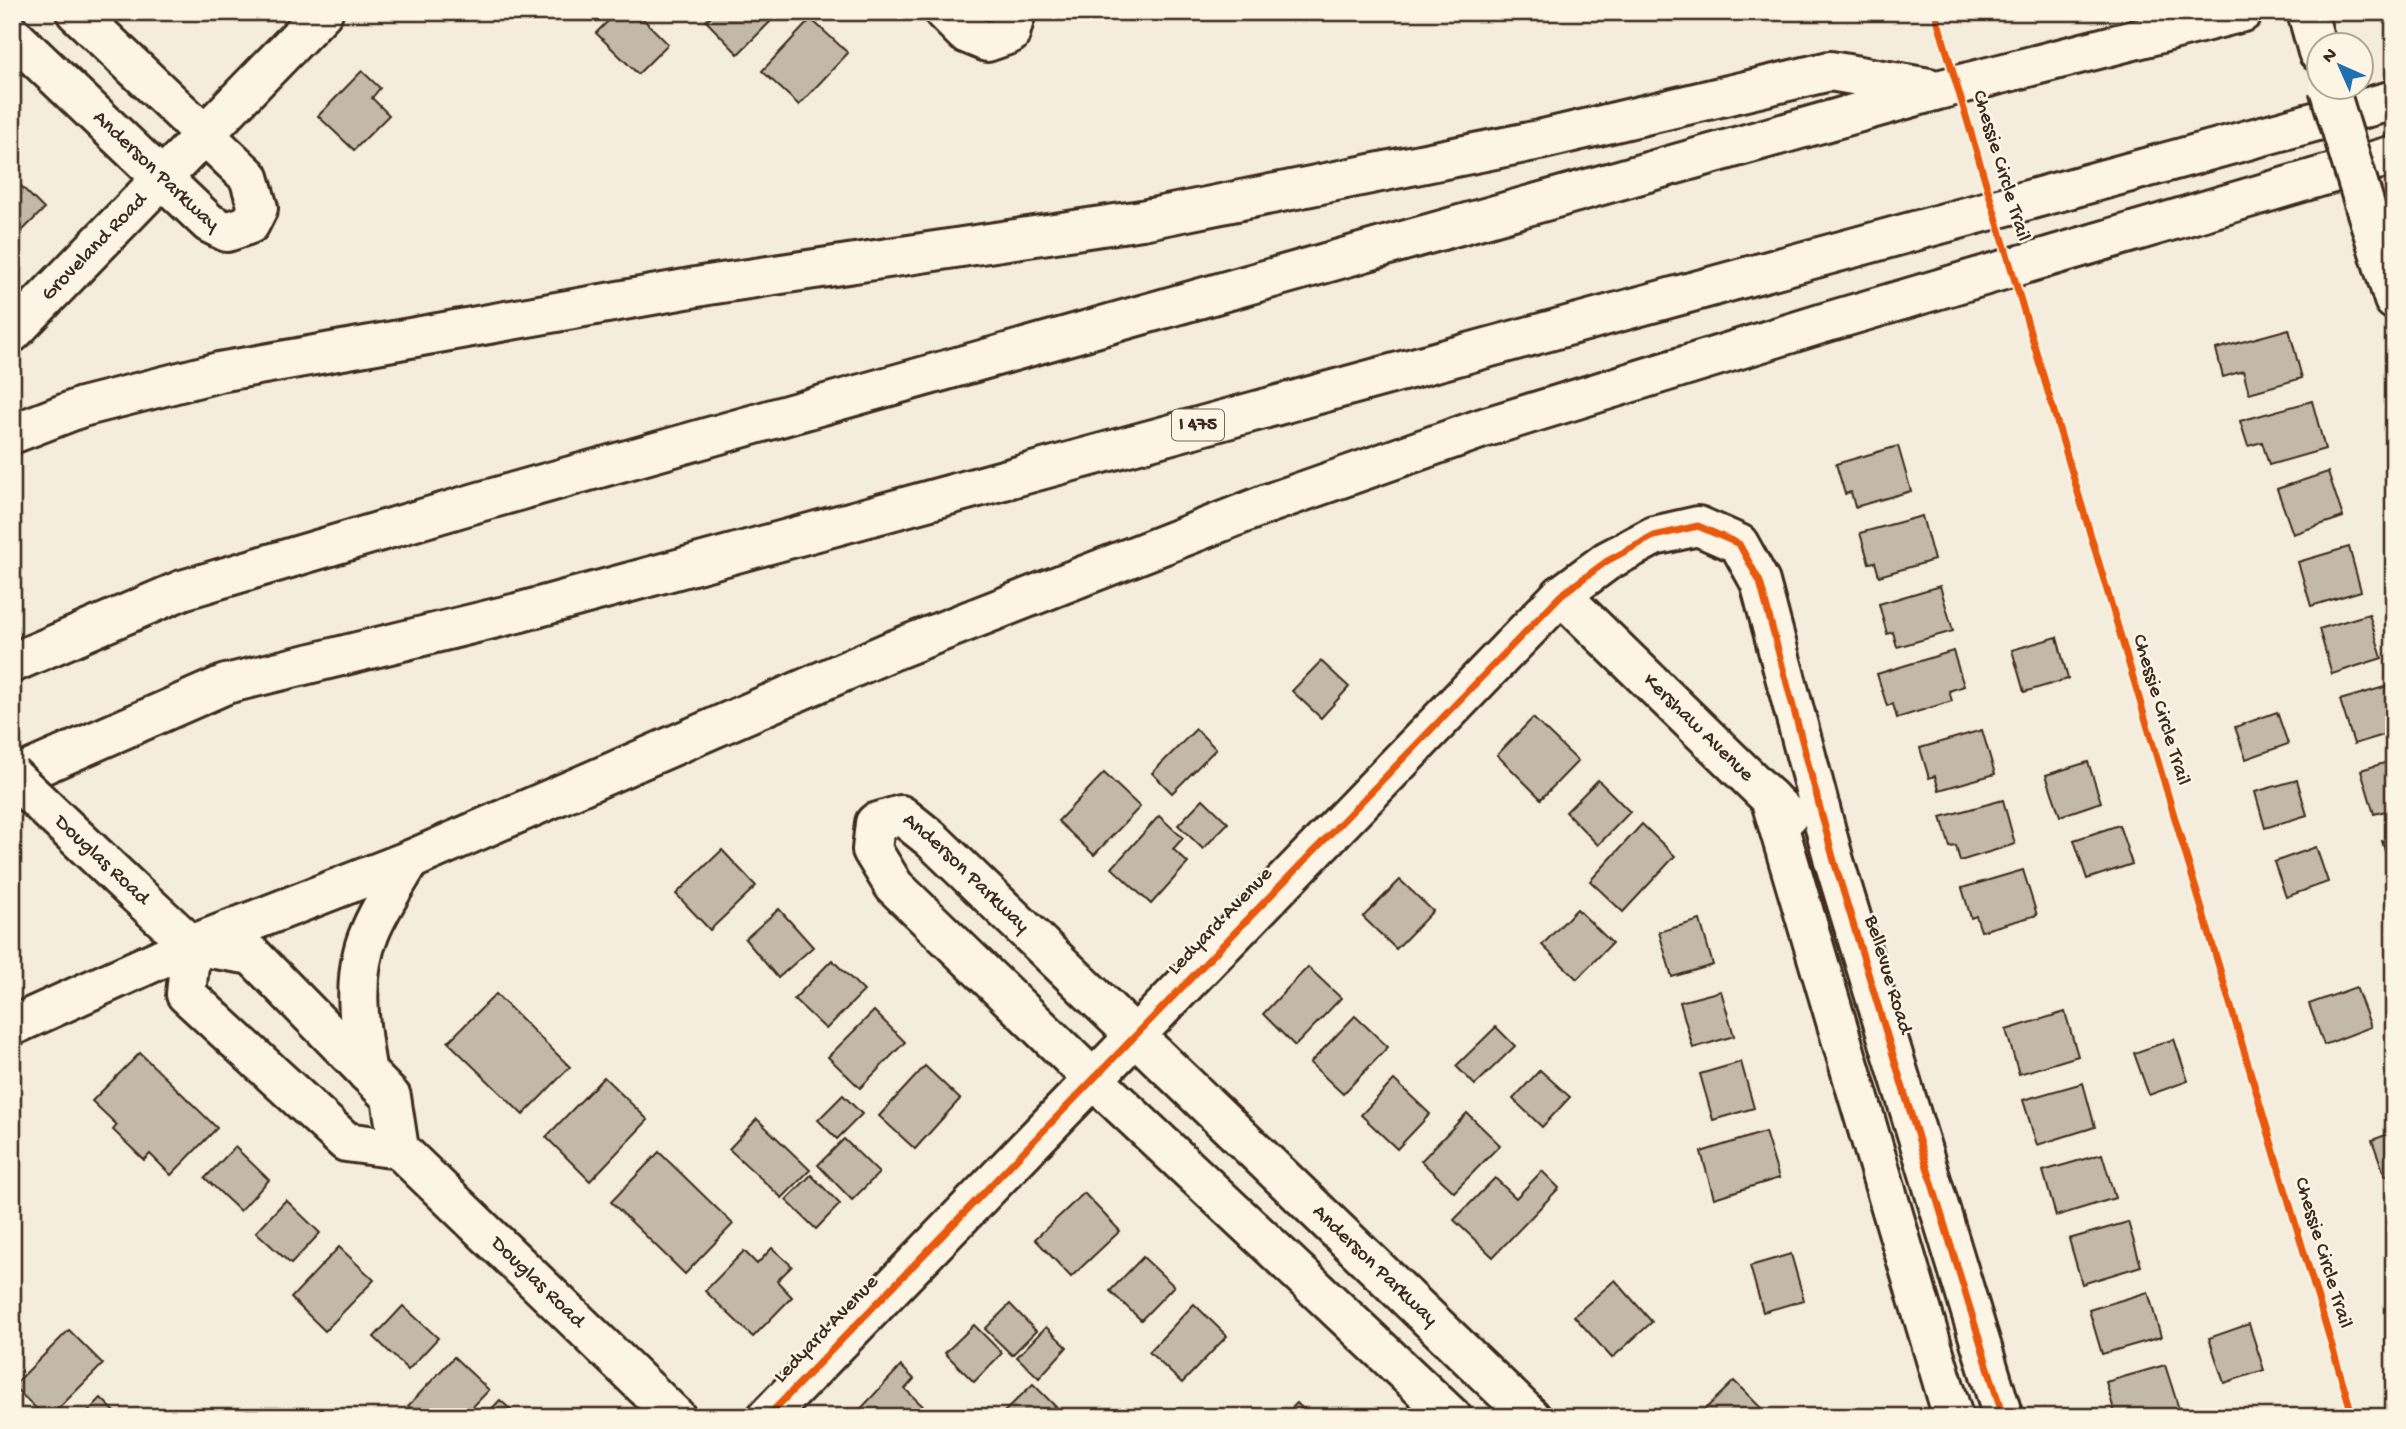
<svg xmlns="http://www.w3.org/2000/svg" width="2406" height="1429" viewBox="0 0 2406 1429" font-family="'Gochi Hand',sans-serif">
	<rect width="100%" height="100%" fill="#f4eddd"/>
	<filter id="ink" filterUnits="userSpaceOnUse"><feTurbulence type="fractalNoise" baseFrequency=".0143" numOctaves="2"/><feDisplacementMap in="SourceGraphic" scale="14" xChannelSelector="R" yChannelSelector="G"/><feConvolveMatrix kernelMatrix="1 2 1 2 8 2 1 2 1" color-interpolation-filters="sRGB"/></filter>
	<g filter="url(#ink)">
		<g fill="#c3b9aa" stroke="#3b2a1e" stroke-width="2">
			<polygon points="617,12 636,12 668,44 638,74 596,33"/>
			<polygon points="715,12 780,12 738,54 706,21"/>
			<polygon points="811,19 848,53 799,105 762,71"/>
			<polygon points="362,71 380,88 372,98 389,115 354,150 318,116"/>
			<polygon points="12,177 44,209 12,241"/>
			<polygon points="2289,329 2302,378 2249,393 2243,371 2223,377 2216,349"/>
			<polygon points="2312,401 2325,449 2269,465 2262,442 2248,446 2240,421"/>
			<polygon points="1898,446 1911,491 1855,507 1851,492 1845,494 1836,464"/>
			<polygon points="2328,472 2343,517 2293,534 2277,489"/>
			<polygon points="1922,516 1934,560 1879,576 1875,562 1869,563 1860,533"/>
			<polygon points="2349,547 2361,591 2311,606 2298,562"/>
			<polygon points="1940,586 1953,631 1897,647 1893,632 1887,634 1879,604"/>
			<polygon points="2369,614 2382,658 2332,674 2319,629"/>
			<polygon points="2057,637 2068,679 2024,692 2012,650"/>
			<polygon points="1953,651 1964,686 1949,691 1952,701 1897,718 1893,704 1887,706 1877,674"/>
			<polygon points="1321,661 1349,687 1321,718 1292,691"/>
			<polygon points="2391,685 2394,732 2354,744 2340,700"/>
			<polygon points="2277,712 2288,744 2246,759 2235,727"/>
			<polygon points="1533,718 1578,761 1541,799 1497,755"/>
			<polygon points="1196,729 1216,749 1172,793 1152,773"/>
			<polygon points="1982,730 1995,774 1939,790 1935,776 1929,778 1920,748"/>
			<polygon points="2394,760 2394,809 2374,814 2361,770"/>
			<polygon points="2088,762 2101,802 2060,816 2046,775"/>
			<polygon points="1104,773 1140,807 1094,855 1058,821"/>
			<polygon points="1598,780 1630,812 1598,845 1566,812"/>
			<polygon points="2297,780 2307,815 2265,828 2255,792"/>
			<polygon points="1203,799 1228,823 1203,849 1178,825"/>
			<polygon points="2003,800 2015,844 1960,861 1956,846 1950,847 1941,817"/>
			<polygon points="1159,816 1183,838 1173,849 1188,863 1151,904 1112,868"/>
			<polygon points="1642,824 1675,856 1623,912 1590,881"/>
			<polygon points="2119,825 2132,864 2087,879 2074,840"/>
			<polygon points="2394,838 2394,880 2382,841"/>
			<polygon points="2316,847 2328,882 2286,897 2274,862"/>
			<polygon points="722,850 756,886 710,930 676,894"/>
			<polygon points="2023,870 2037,915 1981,931 1976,916 1971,918 1962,888"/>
			<polygon points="1400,880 1433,911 1396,949 1363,917"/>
			<polygon points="779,909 813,947 778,978 745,939"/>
			<polygon points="1577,909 1612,943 1577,979 1542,945"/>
			<polygon points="1700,920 1713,965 1672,977 1659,932"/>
			<polygon points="832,960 864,991 826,1029 794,999"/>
			<polygon points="1308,967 1341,998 1295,1046 1263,1014"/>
			<polygon points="2356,987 2371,1027 2324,1045 2309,1004"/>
			<polygon points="1721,991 1734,1036 1693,1048 1680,1002"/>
			<polygon points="496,994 570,1067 523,1115 448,1042"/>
			<polygon points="874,1011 905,1042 860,1088 828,1057"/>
			<polygon points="2065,1012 2078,1056 2019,1074 2006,1030"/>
			<polygon points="1355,1016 1388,1047 1343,1094 1310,1063"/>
			<polygon points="1496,1027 1515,1046 1475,1085 1456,1066"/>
			<polygon points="2174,1039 2188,1081 2149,1095 2134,1053"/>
			<polygon points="140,1053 217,1128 171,1175 150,1154 144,1160 113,1130 117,1125 92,1101"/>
			<polygon points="1741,1062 1754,1108 1713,1120 1700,1074"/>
			<polygon points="925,1066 960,1099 915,1149 879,1116"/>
			<polygon points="1540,1070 1570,1097 1542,1127 1513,1099"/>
			<polygon points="604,1077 648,1120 590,1181 546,1137"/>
			<polygon points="1394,1080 1430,1114 1397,1149 1361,1115"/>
			<polygon points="2083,1083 2095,1127 2037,1145 2023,1100"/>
			<polygon points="843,1095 862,1114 837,1139 818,1120"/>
			<polygon points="1467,1113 1500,1145 1454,1192 1421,1161"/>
			<polygon points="757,1119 810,1170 782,1198 729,1149"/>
			<polygon points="1765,1132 1779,1178 1714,1198 1701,1152"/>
			<polygon points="2394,1132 2394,1173 2385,1176 2372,1140"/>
			<polygon points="844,1139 879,1173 852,1200 818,1165"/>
			<polygon points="235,1147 269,1180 240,1211 205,1178"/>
			<polygon points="659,1152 733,1224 685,1274 611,1202"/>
			<polygon points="2102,1154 2115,1198 2056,1216 2043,1171"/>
			<polygon points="1542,1171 1559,1188 1493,1257 1454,1220 1495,1178 1516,1198"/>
			<polygon points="811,1175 840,1204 816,1229 786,1200"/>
			<polygon points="1084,1193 1120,1231 1071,1277 1035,1239"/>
			<polygon points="286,1200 320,1233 291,1264 256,1232"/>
			<polygon points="2128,1222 2141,1266 2082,1284 2069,1239"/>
			<polygon points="339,1247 374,1280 325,1331 291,1298"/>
			<polygon points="772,1248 792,1266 777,1281 792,1297 753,1337 705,1291 744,1251 757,1264"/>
			<polygon points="1791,1254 1804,1300 1763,1312 1750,1266"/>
			<polygon points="1143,1257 1174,1286 1141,1320 1110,1291"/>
			<polygon points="1615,1280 1652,1322 1612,1358 1574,1316"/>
			<polygon points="2148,1292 2161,1337 2102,1354 2089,1310"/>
			<polygon points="1010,1304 1036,1331 1012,1355 985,1329"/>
			<polygon points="1194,1304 1227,1336 1182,1383 1149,1352"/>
			<polygon points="403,1306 438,1338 408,1370 374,1337"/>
			<polygon points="2249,1324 2264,1370 2224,1383 2209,1338"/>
			<polygon points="974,1325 1002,1353 974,1382 945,1353"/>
			<polygon points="1046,1327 1067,1347 1039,1378 1017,1357"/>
			<polygon points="69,1330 103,1364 50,1417 45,1417 13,1386"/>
			<polygon points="454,1357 489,1390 463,1417 419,1417 408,1406"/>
			<polygon points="2165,1365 2179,1409 2153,1417 2116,1417 2106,1382"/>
			<polygon points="901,1366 914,1379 905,1389 931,1414 929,1417 853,1417"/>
			<polygon points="1734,1381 1766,1413 1762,1417 1697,1417"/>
			<polygon points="1033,1384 1059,1410 1052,1417 1009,1417 1004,1412"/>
			<polygon points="101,1398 120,1417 83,1417"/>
			<polygon points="500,1400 519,1417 484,1417"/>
			<polygon points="1297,1403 1311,1417 1283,1417"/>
		</g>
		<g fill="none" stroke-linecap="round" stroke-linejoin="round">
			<g stroke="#3b2a1e" stroke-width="44">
				<g id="minor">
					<polyline points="944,12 965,33 987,42 1010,34 1016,12"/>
					<polyline points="2307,12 2318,52"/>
					<path id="s1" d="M12,35L209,223L227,232L250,224L258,208L249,177L76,12"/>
					<polyline points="2384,268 2394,300"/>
					<path id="s2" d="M12,333L323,12"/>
					<path id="s3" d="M1561,595L1788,816"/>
					<polyline points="1770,798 1953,1417"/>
					<polyline points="134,892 191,945 252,955 391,1097 399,1149"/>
					<path id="s4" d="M191,945L186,994L346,1142L399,1149L676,1417"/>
					<polyline points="12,1026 191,945"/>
					<polyline points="767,1417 1561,595 1607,561 1654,536 1698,526 1739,544 1760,582 1834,861 2003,1417"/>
					<path id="s5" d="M1452,1417L1094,1080L894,886L872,850L875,823L901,815L931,839L1531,1417"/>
				</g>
			</g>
			<g stroke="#3b2a1e" stroke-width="44">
				<g id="highway">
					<polyline points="12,434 82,407 219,372 708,285 1142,220 1539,140 1830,71 1929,88"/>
					<polyline points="12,663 182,590 479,502 1938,90 2243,12"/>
					<polyline points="12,778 226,684 517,613 2394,100"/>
					<polyline points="191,945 410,860 889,652 1267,504 1483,428 1827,322 2394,155"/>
					<path d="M367,1073C359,1028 351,975 370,932C380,907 397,883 410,860"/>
				</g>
			</g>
			<use href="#minor" stroke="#fcf5e5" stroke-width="38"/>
			<use href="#highway" stroke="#fcf5e5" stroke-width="38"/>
			<g stroke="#3b2a1e" stroke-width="44" stroke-linecap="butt">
				<g id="minor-bridge">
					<polyline points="2329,88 2384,268"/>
					<polyline points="12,776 134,892"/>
				</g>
			</g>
			<use href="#minor-bridge" stroke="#fcf5e5" stroke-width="38"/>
			<g stroke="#fcf5e5" stroke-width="11">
				<g id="cycleway">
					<polyline points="1935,12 2353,1417"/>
					<polyline points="767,1417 1561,595 1607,561 1654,536 1698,526 1739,544 1760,582 1834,861 2003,1417"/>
				</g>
			</g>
			<use href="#cycleway" stroke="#e8590c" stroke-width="7"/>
		</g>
	</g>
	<g text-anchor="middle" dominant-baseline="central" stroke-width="5" stroke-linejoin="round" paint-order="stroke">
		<rect fill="#fcf5e5" stroke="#75675a" stroke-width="2" x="1172" y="409.5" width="52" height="31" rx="5"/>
		<g font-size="19" font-weight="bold" fill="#3b2a1e">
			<text x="1198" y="425">I 475</text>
		</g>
		<g font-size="21" fill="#3b2a1e" stroke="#fcf5e5">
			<text transform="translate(2000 166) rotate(73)">Chessie Circle Trail</text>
			<text stroke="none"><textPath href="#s1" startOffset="198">Anderson Parkway</textPath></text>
			<text stroke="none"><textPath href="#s2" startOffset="119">Groveland Road</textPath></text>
			<text transform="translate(2160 710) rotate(73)">Chessie Circle Trail</text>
			<text stroke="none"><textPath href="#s3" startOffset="191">Kershaw Avenue</textPath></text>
			<text transform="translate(101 861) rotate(43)">Douglas Road</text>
			<text stroke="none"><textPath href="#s5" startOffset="954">Anderson Parkway</textPath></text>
			<text transform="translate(1221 922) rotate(-46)">Ledyard Avenue</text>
			<text transform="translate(1887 975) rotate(73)">Bellevue Road</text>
			<text transform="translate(2322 1253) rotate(73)">Chessie Circle Trail</text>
			<text stroke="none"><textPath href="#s5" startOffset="1521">Anderson Parkway</textPath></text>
			<text stroke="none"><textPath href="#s4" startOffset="513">Douglas Road</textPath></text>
			<text transform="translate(827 1330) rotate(-46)">Ledyard Avenue</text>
		</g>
	</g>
	<rect width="2406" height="1429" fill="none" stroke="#fcf5e5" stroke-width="42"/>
	<rect x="21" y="21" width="2364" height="1387" fill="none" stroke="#3b2a1e" stroke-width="2.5" filter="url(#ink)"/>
	<g transform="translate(2340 66) rotate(315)"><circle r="33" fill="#fcf5e5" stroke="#afa495" stroke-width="2"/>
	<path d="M0-5L12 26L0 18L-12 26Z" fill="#1f6fb2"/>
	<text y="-10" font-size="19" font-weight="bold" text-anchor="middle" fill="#3b2a1e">N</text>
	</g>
</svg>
